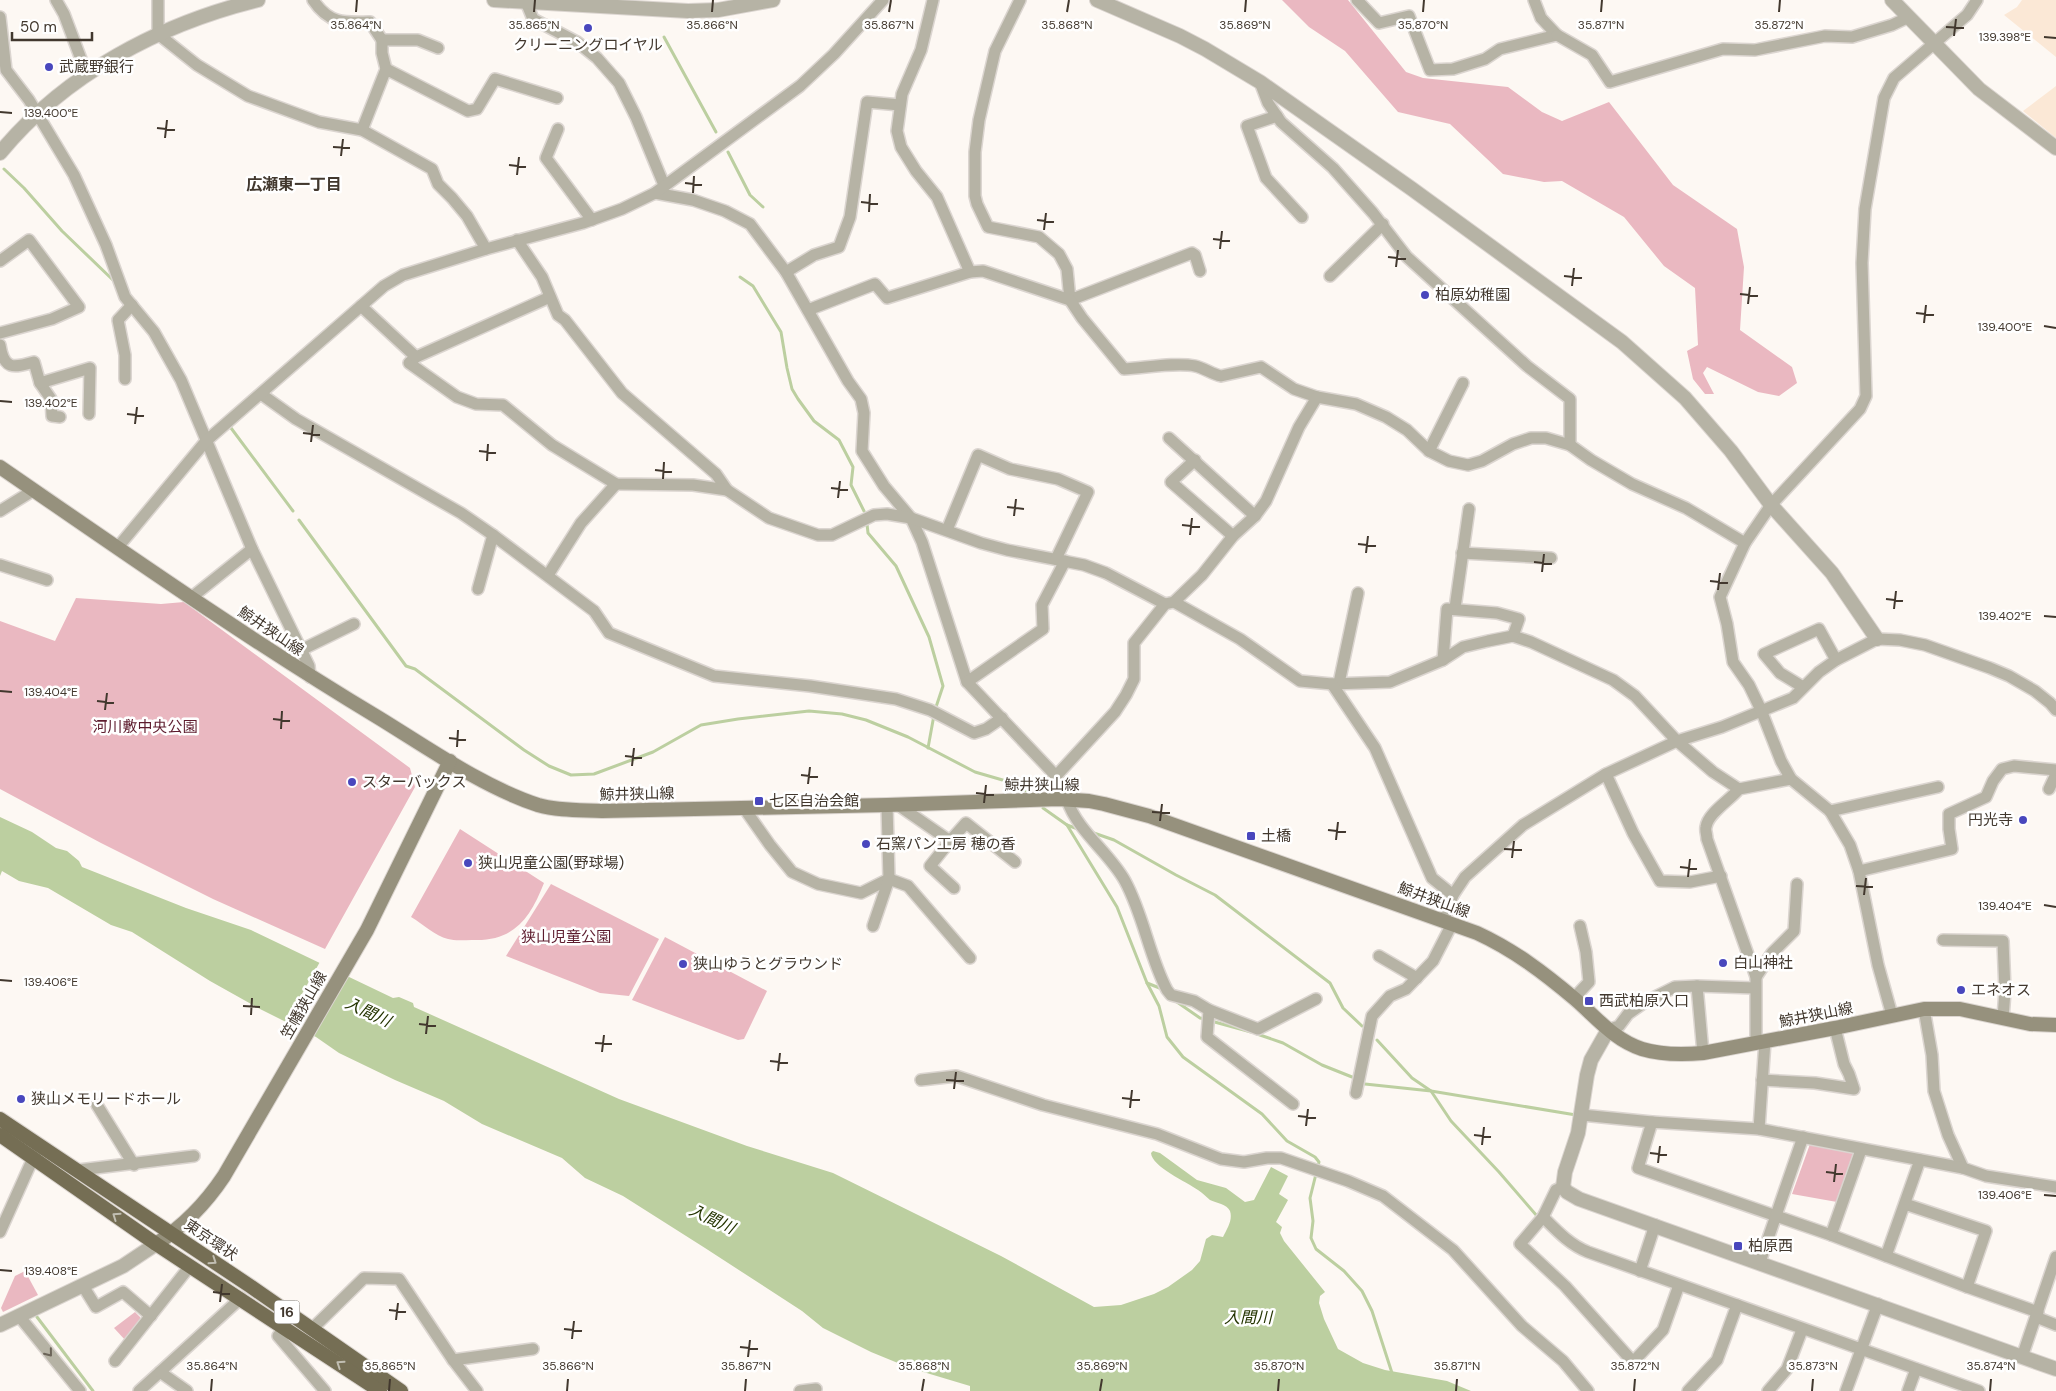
<svg xmlns="http://www.w3.org/2000/svg" width="2056" height="1391" viewBox="0 0 2056 1391" font-family="'DM Sans','Noto Sans JP',sans-serif">
	<rect width="100%" height="100%" fill="#fdf8f3"/>
	<g fill="#fbe8d6">
		<polygon points="2022,0 2056,0 2056,57 2004,15 2017,7"/>
		<polygon points="2056,86 2056,138 2023,111"/>
	</g>
	<g fill="#eab8c1">
		<polygon points="1282,0 1348,0 1406,72 1423,78 1508,87 1542,112 1562,121 1609,102 1673,185 1737,229 1744,267 1740,330 1792,367 1797,383 1779,396 1758,392 1707,367 1703,373 1714,394 1705,394 1693,379 1687,351 1698,345 1695,288 1664,266 1624,217 1562,181 1544,182 1503,174 1450,124 1398,112 1345,51 1309,27"/>
		<polygon points="76,598 161,604 184,602 410,768 415,787 325,949 213,899 101,843 0,789 0,621 55,641"/>
		<path d="M460,829L544,883C530,919 513,942 472,940C464,940 455,941 448,939C435,936 423,924 411,917Z"/>
		<polygon points="551,884 659,939 629,996 600,993 506,956"/>
		<polygon points="665,937 767,991 744,1039 738,1040 632,1000"/>
		<polygon points="1810,1144 1855,1152 1837,1202 1792,1194"/>
		<polygon points="25,1271 38,1295 3,1312 1,1308 15,1276"/>
		<polygon points="135,1312 140,1317 141,1321 126,1341 114,1328"/>
	</g>
	<path fill="#bccfa0" d="M0,817L32,832L56,848L67,851L79,861L82,867L186,908L251,930L393,998L399,997L413,1003L414,1007L619,1099L747,1146L833,1173L1001,1256L1094,1307L1121,1305L1154,1294L1168,1287L1192,1270L1200,1261L1206,1239L1212,1235L1223,1237C1227,1229 1233,1220 1230,1211C1227,1204 1216,1203 1210,1200C1206,1197 1203,1193 1198,1190C1187,1182 1152,1167 1151,1153L1153,1151L1160,1153L1197,1180L1226,1188L1245,1202L1254,1200L1271,1167L1288,1176L1279,1194L1288,1200L1276,1222L1282,1227L1280,1233L1284,1241L1325,1292L1320,1296L1319,1303L1324,1319L1338,1349L1363,1363L1385,1370L1447,1381L1471,1391H970V1386L910,1368L871,1352L823,1328L802,1311L705,1248L623,1196L585,1178L562,1158L482,1124L444,1101L395,1080L339,1053L316,1037L260,1009L210,981L132,932L111,925L48,888L19,881L2,871L0,876Z"/>
	<polygon fill="#fdf8f3" points="321,960 348,974 312,1037 285,1024"/>
	<g fill="none" stroke-linecap="round" stroke-linejoin="round">
		<g stroke="#bccfa0" stroke-width="3">
			<polyline points="664,37 716,132"/>
			<polyline points="728,152 750,195 763,207"/>
			<polyline points="4,169 24,188 62,231 114,281"/>
			<polyline points="740,277 753,286 781,332 787,368 792,389 798,399 814,421 839,440 853,467 851,485 864,511"/>
			<polyline points="231,428 293,511"/>
			<polyline points="299,520 406,666 415,669 524,750 549,766 571,775 594,774 653,752 701,725 738,719 809,711 842,714 866,720 908,737 975,772 1006,781 1033,795"/>
			<polyline points="867,524 868,533 896,566 929,637 943,686 935,710"/>
			<polyline points="928,748 934,715"/>
			<polyline points="1043,808 1067,825 1078,829"/>
			<polyline points="1067,825 1117,907 1147,983 1159,1006 1167,1037 1183,1057 1262,1114 1287,1141 1315,1157 1319,1162 1310,1198 1313,1221 1311,1238 1316,1249 1344,1271 1362,1291 1372,1311 1392,1373"/>
			<polyline points="1091,832 1114,840 1176,875 1215,895 1330,983 1343,1008 1362,1026"/>
			<polyline points="1147,983 1162,989"/>
			<polyline points="1174,1000 1200,1018 1205,1019"/>
			<polyline points="1211,1021 1251,1032"/>
			<polyline points="1257,1034 1283,1043 1322,1065 1352,1077"/>
			<polyline points="1377,1040 1412,1078 1431,1091 1451,1121 1499,1172 1537,1216"/>
			<polyline points="1365,1084 1431,1091 1576,1115"/>
			<polyline points="37,1317 93,1391"/>
		</g>
		<g stroke="#dbd5d0" stroke-width="14">
			<g id="minor">
				<polyline points="56,0 64,14 87,75"/>
				<polyline points="158,0 158,34 197,65 248,96 319,122 362,130 432,169 438,184 452,198 467,216 486,249"/>
				<path d="M313,0C329,24 344,23 370,22L382,40"/>
				<polyline points="933,0 921,50 902,94 897,131 901,147 916,171 937,197 970,272"/>
				<polyline points="1020,0 995,51 979,120 975,152 975,196 977,204 988,227 1039,237 1059,254 1067,269 1070,300 1192,253 1195,255 1200,271"/>
				<polyline points="1357,0 1379,23 1409,16 1430,70 1453,69 1485,59 1500,49 1557,35 1541,18 1534,0"/>
				<polyline points="526,2 533,19 577,42 597,58 619,83 636,117 664,185"/>
				<polyline points="0,17 6,70 29,100 74,175 106,245 125,297 154,332 181,380 252,549 309,666 310,677"/>
				<polyline points="1557,35 1592,55 1610,82 1723,49 1755,50 1825,36 1852,37 1892,25 1909,17"/>
				<polyline points="386,69 468,111 477,109 495,79 557,98"/>
				<polyline points="1260,82 1268,103 1281,122 1333,168 1373,213 1407,257 1527,366 1570,399 1570,445"/>
				<polyline points="1277,116 1247,126 1266,178 1302,217"/>
				<polyline points="558,129 546,158 592,220"/>
				<polyline points="362,130 386,69 382,53 382,40 418,40 438,48"/>
				<polyline points="655,193 693,200 725,211 750,224 786,272 848,381 861,399 864,413 862,451 884,486 911,518 922,542 967,682 1056,776 1058,799"/>
				<polyline points="517,240 542,277 558,315 565,320 622,393 716,474 727,490 769,518 818,535 832,535 874,515 887,514 911,518 981,543 1007,550 1084,565 1106,573 1165,604"/>
				<polyline points="0,261 29,240 79,307 52,319 0,333"/>
				<polyline points="786,272 814,255 839,247 850,217 867,102 900,105"/>
				<polyline points="1330,276 1383,224"/>
				<polyline points="550,297 416,357 409,363 457,397 476,404 503,405 552,445 616,484 693,485 727,490"/>
				<polyline points="361,306 416,357"/>
				<path d="M808,310L875,284L887,298L970,272L983,271L1070,300L1082,318L1124,369C1145,368 1175,362 1195,366C1204,368 1212,374 1221,376L1261,367L1294,389L1317,397"/>
				<path d="M0,345C4,370 13,368 34,362L40,383L51,399L52,416L60,417"/>
				<polyline points="125,379 125,355 118,320 132,305"/>
				<polyline points="40,383 90,368 89,414"/>
				<polyline points="261,394 296,419 461,513 493,535 594,611 609,633 714,676 810,686 896,699 930,710 974,733 986,729 1002,718"/>
				<polyline points="1169,438 1255,516"/>
				<polyline points="1429,451 1463,383"/>
				<polyline points="1195,460 1171,482 1233,536"/>
				<polyline points="0,511 34,490"/>
				<polyline points="947,530 978,455 1010,469 1058,479 1088,492 1056,559"/>
				<polyline points="118,547 206,441 384,286 403,275 486,249 583,223 622,209 655,193 800,86 834,54 883,0"/>
				<polyline points="1462,553 1551,558"/>
				<polyline points="0,565 47,580"/>
				<polyline points="548,575 581,523 616,484"/>
				<polyline points="478,589 493,535"/>
				<polyline points="192,597 252,549"/>
				<polyline points="1174,602 1240,639 1300,681 1332,684 1390,682 1443,660 1463,647 1488,641 1513,636 1531,642 1613,680 1635,696 1677,741 1713,772 1739,789"/>
				<polyline points="1455,608 1469,509"/>
				<polyline points="301,650 354,624"/>
				<polyline points="1443,660 1447,609 1497,613 1519,619 1513,636"/>
				<polyline points="967,682 1043,629 1042,605 1065,561"/>
				<polyline points="1339,683 1358,593"/>
				<polyline points="1332,684 1375,748 1432,878 1453,895"/>
				<polyline points="1803,687 1780,673 1764,654 1819,629 1836,660"/>
				<polyline points="1606,774 1633,833 1660,881 1690,882 1721,876"/>
				<polyline points="1056,776 1115,712 1126,695 1134,679 1134,643 1165,604 1174,602 1202,575 1233,536 1255,516 1266,501 1299,427 1317,397 1356,404 1386,417 1407,430 1429,451 1449,461 1468,465 1482,461 1513,444 1531,438 1546,438 1570,445 1591,460 1632,484 1686,508 1745,543"/>
				<polyline points="2049,789 2056,774"/>
				<path d="M1067,800C1078,832 1109,852 1125,881C1144,916 1149,956 1167,990L1171,995L1194,1001L1209,1010L1207,1037L1293,1104"/>
				<polyline points="898,805 950,841 930,866 954,888"/>
				<polyline points="744,808 770,845 792,872 818,884 861,893 889,879 908,886 970,958"/>
				<polyline points="1830,811 1938,787"/>
				<polyline points="950,841 966,823 1015,862"/>
				<polyline points="1859,871 1952,849 1949,829 1949,814 1986,797 1993,781 2002,769 2014,766 2056,770"/>
				<polyline points="1443,921 1453,895 1465,877 1523,825 1606,774 1677,741 1722,727 1793,698 1819,672 1836,660 1877,639 1900,640 1925,645 1990,668 2009,676 2035,691 2050,703 2056,710"/>
				<polyline points="873,926 889,879 887,805"/>
				<polyline points="1943,940 2003,941 2005,991 2003,1018"/>
				<polyline points="1379,956 1417,978"/>
				<polyline points="1756,977 1772,953 1794,931 1797,884"/>
				<polyline points="1697,986 1703,1053"/>
				<polyline points="1574,998 1589,982 1586,952 1580,926"/>
				<polyline points="1924,1009 1932,1055 1934,1091 1948,1135 1963,1168 1986,1176 2056,1187"/>
				<polyline points="1209,1010 1258,1029 1316,999"/>
				<polyline points="1892,1015 1878,965 1859,871 1850,845 1830,811 1791,779 1781,761 1761,710 1749,685 1733,662 1727,624 1720,597 1745,543 1771,505 1860,409 1866,396 1862,263 1865,209 1884,98 1894,78 1967,15 1977,0"/>
				<polyline points="1608,1030 1619,1026 1628,1014 1645,1002 1675,987 1697,986 1755,988"/>
				<path d="M1756,1043V977L1707,839C1707,835 1705,830 1706,827C1708,813 1730,800 1739,789L1791,779"/>
				<polyline points="921,1080 956,1076 1043,1105 1157,1134 1221,1159 1244,1162 1267,1158 1281,1158 1348,1181 1383,1196 1453,1250 1522,1326 1563,1361 1588,1391"/>
				<polyline points="1762,1080 1815,1083 1854,1089 1849,1074 1844,1064 1835,1028"/>
				<polyline points="1356,1093 1372,1016 1390,996 1406,989 1433,961 1452,924"/>
				<polyline points="97,1105 134,1165"/>
				<polyline points="1582,1115 1652,1122"/>
				<polyline points="1759,1129 1765,1041"/>
				<polyline points="1963,1168 1759,1129 1652,1122 1638,1168 1831,1235 1967,1287 2038,1312"/>
				<polyline points="79,1170 194,1156"/>
				<polyline points="1563,1187 1556,1190 1543,1217 1520,1244 1565,1286 1633,1362 1663,1330 1679,1285"/>
				<polyline points="1905,1204 1986,1231 1967,1287"/>
				<path d="M1543,1217C1557,1231 1570,1245 1588,1252L1979,1391"/>
				<polyline points="0,1232 39,1145"/>
				<polyline points="1831,1235 1861,1150"/>
				<polyline points="1886,1256 1920,1160"/>
				<polyline points="1760,1262 1803,1137"/>
				<polyline points="1640,1271 1655,1225"/>
				<polyline points="83,1286 96,1307 123,1292 151,1316"/>
				<polyline points="19,1316 80,1391"/>
				<polyline points="2036,1317 2056,1325"/>
				<polyline points="286,1328 278,1336 325,1391"/>
				<polyline points="312,1329 364,1278 399,1279 453,1360 477,1391"/>
				<polyline points="2022,1357 2056,1257"/>
				<polyline points="453,1360 533,1349"/>
				<polyline points="115,1361 190,1266"/>
				<polyline points="139,1391 160,1372"/>
				<polyline points="187,1391 160,1372 241,1298"/>
				<polyline points="800,1391 816,1389"/>
				<polyline points="1688,1391 1717,1360 1737,1305"/>
				<polyline points="1768,1391 1787,1369 1802,1330"/>
				<polyline points="1846,1391 1878,1304"/>
				<polyline points="1908,1391 1916,1369"/>
			</g>
		</g>
		<g stroke="#dbd5d0" stroke-width="16">
			<g id="tertiary">
				<polyline points="494,0 688,11 718,10 773,0"/>
				<polyline points="1097,0 1180,36 1205,49 1260,82 1412,189 1622,342 1685,398 1731,451 1771,505 1832,573 1877,639"/>
				<polyline points="1892,0 1979,89 2056,148"/>
				<path d="M0,153C65,74 160,24 258,0"/>
				<polyline points="1608,1030 1591,1060 1587,1075 1578,1133 1565,1172 1563,1187 1567,1192 1579,1199 2056,1369"/>
				<polyline points="0,1325 123,1266 156,1244"/>
			</g>
		</g>
		<g stroke="#dbd5d0" stroke-width="16">
			<g id="secondary">
				<path d="M0,467C125,553 249,640 379,718C428,748 483,787 538,805C558,811 581,810 602,811L887,805L1058,799L1089,801L1104,804L1149,816L1477,933C1514,950 1544,973 1575,999C1597,1018 1614,1040 1642,1049C1662,1055 1682,1055 1703,1053L1835,1028L1924,1009H1960L2030,1024L2056,1025"/>
				<path d="M156,1244C184,1226 206,1203 224,1176L367,930L450,761"/>
			</g>
		</g>
		<g stroke="#dbd5d0" stroke-width="16">
			<g id="trunk">
				<polyline points="0,1119 250,1286 401,1391"/>
				<polyline points="0,1135 156,1244 380,1391"/>
			</g>
		</g>
		<use href="#minor" stroke="#b6b3a5" stroke-width="11"/>
		<use href="#tertiary" stroke="#b6b3a5" stroke-width="14"/>
		<use href="#secondary" stroke="#96917d" stroke-width="14"/>
		<use href="#trunk" stroke="#756e54" stroke-width="14"/>
	</g>
	<defs><path id="oneway-chevron" d="M-2-3.5L2.5 0L-2 3.5" fill="none" stroke-width="1.6" stroke-linecap="round" stroke-linejoin="round" transform="scale(1.25)"/></defs>
	<g stroke="#c1beb2">
		<use href="#oneway-chevron" transform="translate(116 1216) rotate(-145)"/>
		<use href="#oneway-chevron" transform="translate(213 1261) rotate(34)"/>
		<use href="#oneway-chevron" transform="translate(340 1364) rotate(-146)"/>
	</g>
	<use stroke="#6b6358" href="#oneway-chevron" transform="translate(49 1353) rotate(51)"/>
	<path fill="none" stroke="#42382e" stroke-width="2" d="M356,12L357,0M534,12L535,0M712,12L713,0M889,12L891,0M1067,12L1069,0M1245,12L1246,0M1423,12L1424,0M1601,12L1602,0M1779,12L1780,0M1946,27L1964,28M1954,36L1956,19M2044,37L2056,38M0,112L12,113M157,128L175,130M165,138L167,120M333,147L350,148M341,156L343,139M509,165L526,167M517,175L519,157M685,183L702,185M693,193L694,176M861,202L878,204M869,212L870,194M1037,220L1054,222M1044,230L1046,213M1213,239L1230,241M1220,249L1222,231M1388,257L1406,259M1396,267L1398,250M1564,276L1582,278M1572,286L1574,268M1740,294L1758,296M1748,304L1750,287M1916,313L1934,315M1924,323L1926,305M2044,326L2056,328M0,401L12,402M127,414L144,416M135,424L137,407M303,433L320,435M311,442L313,425M479,451L496,453M487,461L488,444M655,470L672,472M663,479L664,462M831,488L848,490M838,498L840,481M1007,507L1024,509M1014,516L1016,499M1182,525L1200,527M1190,535L1192,518M1358,544L1376,546M1366,553L1368,536M1534,562L1552,564M1542,572L1544,554M1710,581L1728,583M1718,590L1720,573M1886,599L1903,601M1894,609L1896,591M2044,616L2056,617M0,691L12,692M97,701L114,703M105,710L107,693M273,719L290,721M281,729L282,711M449,738L466,740M457,747L458,730M625,756L642,758M632,766L634,748M801,775L818,777M808,784L810,767M976,793L994,795M984,803L986,785M1152,812L1170,813M1160,821L1162,804M1328,830L1346,832M1336,840L1338,822M1504,849L1522,850M1512,858L1514,841M1680,867L1697,869M1688,877L1690,859M1856,886L1873,887M1864,895L1866,878M2044,905L2056,907M0,980L12,981M243,1006L260,1007M251,1015L252,998M419,1024L436,1026M426,1034L428,1016M595,1043L612,1044M602,1052L604,1035M770,1061L788,1063M778,1071L780,1053M946,1080L964,1081M954,1089L956,1072M1122,1098L1140,1100M1130,1108L1132,1090M1298,1116L1316,1118M1306,1126L1308,1109M1474,1135L1491,1137M1482,1145L1484,1127M1650,1153L1667,1155M1658,1163L1660,1146M1826,1172L1843,1174M1834,1182L1836,1164M2044,1195L2056,1196M0,1270L12,1271M213,1292L230,1294M220,1302L222,1284M389,1310L406,1312M396,1320L398,1303M564,1329L582,1331M572,1339L574,1321M740,1347L758,1349M748,1357L750,1340M211,1391L212,1379M389,1391L390,1379M567,1391L568,1379M745,1391L746,1379M922,1391L924,1379M1100,1391L1102,1379M1278,1391L1279,1379M1456,1391L1457,1379M1634,1391L1635,1379M1812,1391L1813,1379M1990,1391L1991,1379"/>
	<g fill="#4947bd" stroke="#fff" stroke-width="2">
		<circle cx="588" cy="28" r="5"/>
		<circle cx="49" cy="67" r="5"/>
		<circle cx="1425" cy="295" r="5"/>
		<circle cx="352" cy="782" r="5"/>
		<rect x="754" y="796" width="10" height="10" rx="2.5"/>
		<circle cx="2023" cy="820" r="5"/>
		<rect x="1246" y="831" width="10" height="10" rx="2.5"/>
		<circle cx="866" cy="844" r="5"/>
		<circle cx="468" cy="863" r="5"/>
		<circle cx="1723" cy="963" r="5"/>
		<circle cx="683" cy="964" r="5"/>
		<circle cx="1961" cy="990" r="5"/>
		<rect x="1584" y="996" width="10" height="10" rx="2.5"/>
		<circle cx="21" cy="1099" r="5"/>
		<rect x="1733" y="1241" width="10" height="10" rx="2.5"/>
	</g>
	<g text-anchor="middle" dominant-baseline="central" stroke-width="5" stroke-linejoin="round" paint-order="stroke">
		<rect fill="#fff" stroke="#7b746d" stroke-width="1" x="274.5" y="1300.5" width="25" height="23" rx="4"/>
		<g font-size="14" font-weight="bold" fill="#42382e">
			<text x="287" y="1312">16</text>
		</g>
		<g font-size="15" fill="#42382e" stroke="#fff" text-anchor="start">
			<text x="588" y="45" text-anchor="middle">クリーニングロイヤル</text>
			<text x="59" y="67">武蔵野銀行</text>
			<text x="1435" y="295">柏原幼稚園</text>
			<text x="362" y="782">スターバックス</text>
			<text x="769" y="801">七区自治会館</text>
			<text x="2013" y="820" text-anchor="end">円光寺</text>
			<text x="1261" y="836">土橋</text>
			<text x="876" y="844">石窯パン工房 穂の香</text>
			<text x="478" y="863">狭山児童公園(野球場)</text>
			<text x="1733" y="963">白山神社</text>
			<text x="693" y="964">狭山ゆうとグラウンド</text>
			<text x="1971" y="990">エネオス</text>
			<text x="1599" y="1001">西武柏原入口</text>
			<text x="31" y="1099">狭山メモリードホール</text>
			<text x="1748" y="1246">柏原西</text>
		</g>
		<g font-size="15" fill="#42382e" stroke="#fff">
			<text transform="translate(271 631) rotate(34)">鯨井狭山線</text>
			<text x="1042" y="785">鯨井狭山線</text>
			<text transform="translate(637 794) rotate(-1)">鯨井狭山線</text>
			<text transform="translate(1434 900) rotate(20)">鯨井狭山線</text>
			<text transform="translate(304 1005) rotate(-60)">笠幡狭山線</text>
			<text transform="translate(1816 1015) rotate(-11)">鯨井狭山線</text>
			<text transform="translate(211 1240) rotate(34)">東京環状</text>
		</g>
		<g font-size="15" fill="#5d1c2e" stroke="#fff">
			<text x="145" y="727">河川敷中央公園</text>
			<text x="566" y="937">狭山児童公園</text>
		</g>
		<g font-size="16" font-weight="bold" fill="#42382e" stroke="#fff">
			<text x="294" y="184">広瀬東一丁目</text>
		</g>
		<g font-size="16" font-style="italic" fill="#243400" stroke="#fff">
			<text transform="translate(368 1012) rotate(25)">入間川</text>
			<text transform="translate(712 1219) rotate(25)">入間川</text>
			<text x="1248" y="1317">入間川</text>
		</g>
	</g>
	<g font-size="12" text-anchor="middle" fill="#42382e" stroke="#fff" stroke-width="5" stroke-linejoin="round" paint-order="stroke">
		<text x="356" y="29">35.864°N</text>
		<text x="534" y="29">35.865°N</text>
		<text x="712" y="29">35.866°N</text>
		<text x="889" y="29">35.867°N</text>
		<text x="1067" y="29">35.868°N</text>
		<text x="1245" y="29">35.869°N</text>
		<text x="1423" y="29">35.870°N</text>
		<text x="1601" y="29">35.871°N</text>
		<text x="1779" y="29">35.872°N</text>
		<text x="2005" y="41">139.398°E</text>
		<text x="51" y="117">139.400°E</text>
		<text x="2005" y="331">139.400°E</text>
		<text x="51" y="407">139.402°E</text>
		<text x="2005" y="620">139.402°E</text>
		<text x="51" y="696">139.404°E</text>
		<text x="2005" y="910">139.404°E</text>
		<text x="51" y="986">139.406°E</text>
		<text x="2005" y="1199">139.406°E</text>
		<text x="51" y="1275">139.408°E</text>
		<text x="212" y="1370">35.864°N</text>
		<text x="390" y="1370">35.865°N</text>
		<text x="568" y="1370">35.866°N</text>
		<text x="746" y="1370">35.867°N</text>
		<text x="924" y="1370">35.868°N</text>
		<text x="1102" y="1370">35.869°N</text>
		<text x="1279" y="1370">35.870°N</text>
		<text x="1457" y="1370">35.871°N</text>
		<text x="1635" y="1370">35.872°N</text>
		<text x="1813" y="1370">35.873°N</text>
		<text x="1991" y="1370">35.874°N</text>
	</g>
	<path d="M12 32v8h80v-8" fill="none" stroke="#42382e" stroke-width="2.5"/>
	<text x="20" y="32" font-size="15" fill="#42382e" stroke="#ffffff" stroke-width="4" paint-order="stroke">50 m</text>
</svg>
